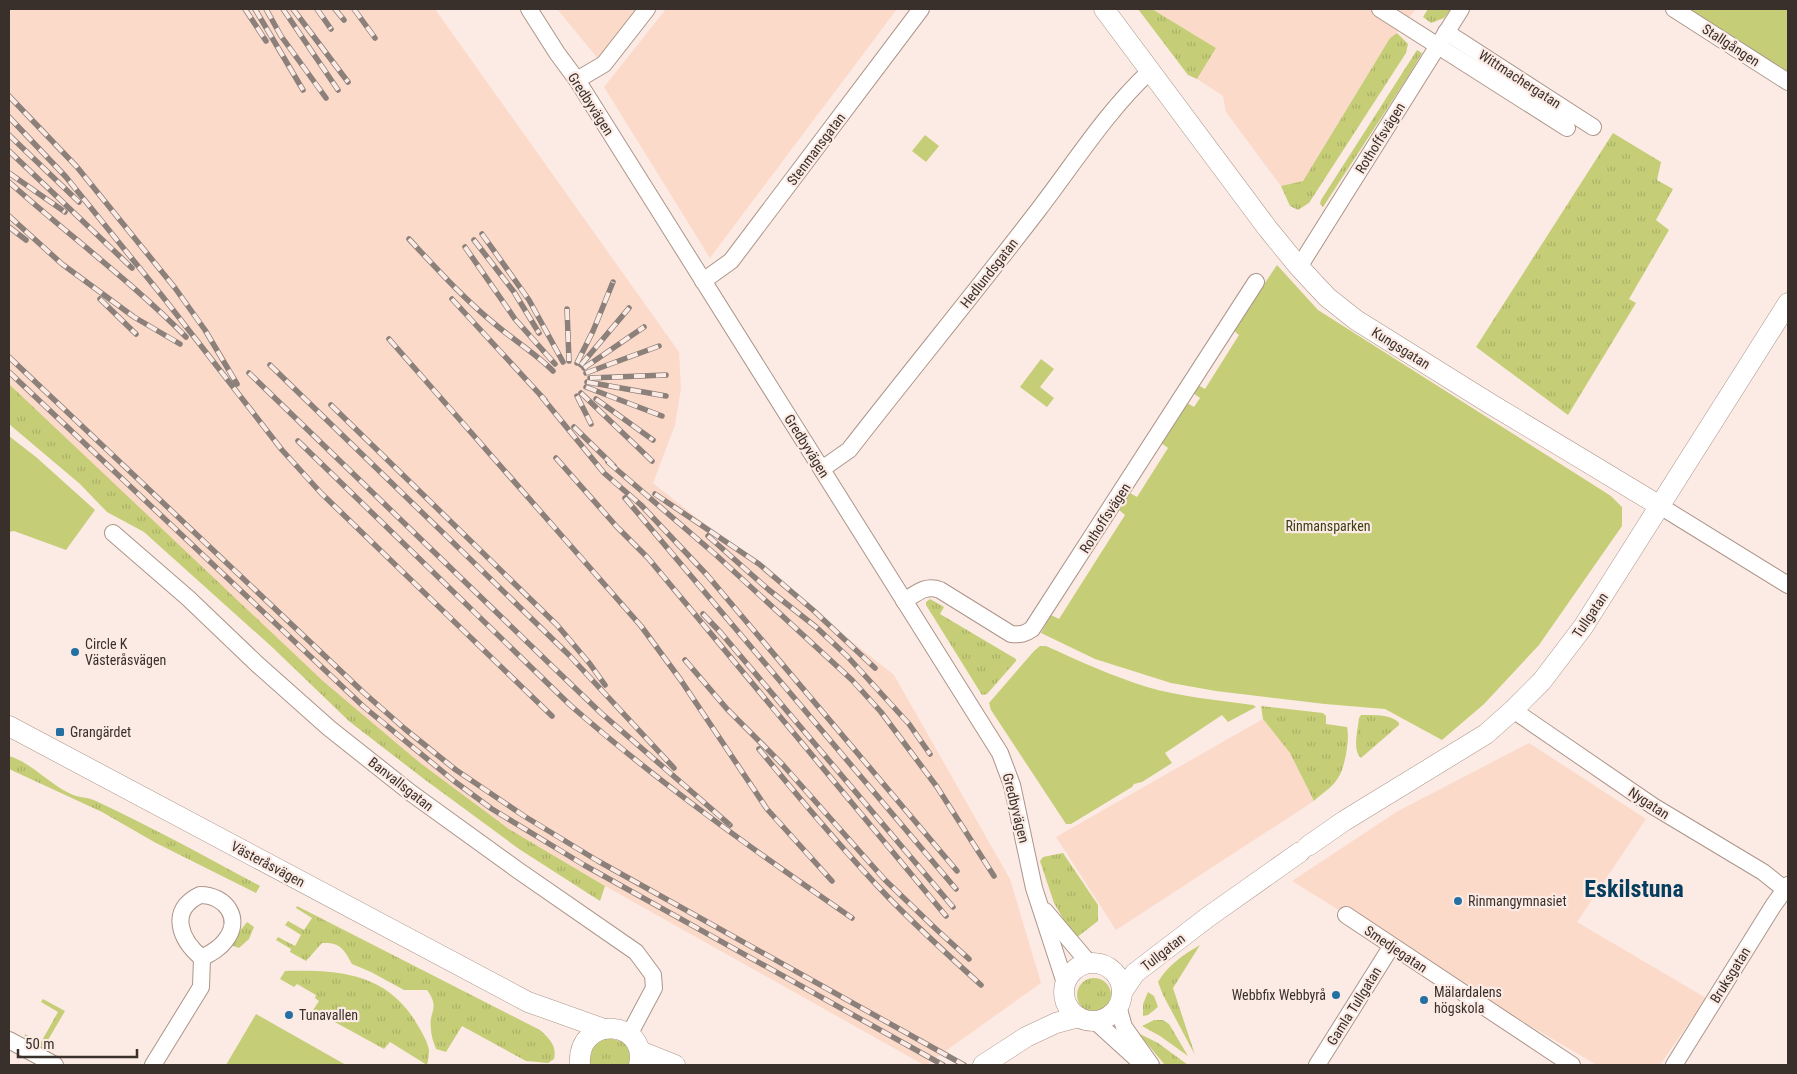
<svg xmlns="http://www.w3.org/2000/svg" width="1797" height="1074" viewBox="0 0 1797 1074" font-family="'Roboto Condensed',sans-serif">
	<defs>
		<pattern id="grass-tufts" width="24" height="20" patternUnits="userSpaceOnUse" patternTransform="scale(1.25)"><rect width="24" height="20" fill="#c5ce77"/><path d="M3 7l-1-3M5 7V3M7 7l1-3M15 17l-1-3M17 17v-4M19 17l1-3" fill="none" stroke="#aab167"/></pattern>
	</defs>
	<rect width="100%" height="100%" fill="#fbebe4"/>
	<g fill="#fcdaca">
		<polygon points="9,9 435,9 679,352 681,388 675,425 653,483 894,675 1010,879 1041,983 926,1065 924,1065 605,886 509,829 419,762 323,681 124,494 9,384"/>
		<polygon points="557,9 639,9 600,61"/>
		<polygon points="666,9 897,9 710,258 604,87"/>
		<polygon points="1152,9 1416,9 1397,33 1390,38 1303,181 1281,186 1226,112 1223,96 1197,79 1216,48"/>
		<polygon points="1263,719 1290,753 1314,801 1116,930 1056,837"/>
		<polygon points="1529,743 1646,819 1577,922 1706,998 1660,1065 1597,1065 1447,977 1292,881 1398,811"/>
	</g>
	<g fill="url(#grass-tufts)">
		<polygon points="1138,9 1152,9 1216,48 1197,79 1188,75"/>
		<polygon points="1428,9 1451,9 1444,18 1431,23 1423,17"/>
		<polygon points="1397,33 1408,44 1406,53 1309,203 1298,210 1290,206 1281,186 1303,181 1390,38"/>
		<polygon points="1417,50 1422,53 1409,75 1323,207 1320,204 1321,200"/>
		<polygon points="1613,133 1661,162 1657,180 1673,189 1656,220 1669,230 1629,299 1636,303 1568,415 1476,347"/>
		<polygon points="9,384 323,681 419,762 509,829 605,886 600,901 519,849 424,779 350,722 272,647 144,532 107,512 80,484 9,424"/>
		<polygon points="930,599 944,607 940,614 1016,659 1016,661 987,694 982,695 926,605 926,602"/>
		<path d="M1261,706L1323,713L1326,716V724L1347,727C1350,738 1345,768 1338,778C1333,787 1321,794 1314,801L1290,753L1263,719Z"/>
		<path d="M1361,715C1372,715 1392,714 1399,723V725L1361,758C1352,750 1358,729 1359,718Z"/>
		<path d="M9,756C32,763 49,784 71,794C79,798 88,797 96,801C152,827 206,857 260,886L256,893L156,843L102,812L9,769Z"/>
		<polygon points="1063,853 1098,905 1098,921 1076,938 1074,938 1054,903 1040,861 1043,857"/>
		<path d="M297,906L540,1030C550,1039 557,1046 554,1059L548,1063L526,1061L462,1026L446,1052L436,1049C434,1043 431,1036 431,1029C428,1011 441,1009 427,990H404L371,972L352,964C344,949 340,942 322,943L306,961L290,952L291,949L276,940L278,937L295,946L301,935L285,925L288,921L304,930L312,918L296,908Z"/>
		<polygon points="247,922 254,927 249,939 239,948 233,946 239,932"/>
		<path d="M1200,945L1173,988L1195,1055L1163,995L1158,982C1168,965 1183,955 1200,945Z"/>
		<path d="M285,971C336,970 383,972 414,1019C419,1028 427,1039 429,1050C429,1055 428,1061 427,1065L390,1042L384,1049L313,1010L319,1001L315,998L316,995L297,984L294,987L280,979Z"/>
		<circle cx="1094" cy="995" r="17"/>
		<polygon points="1148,992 1154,996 1158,1007 1148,1015 1143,1016 1143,1004"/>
		<polygon points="43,999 65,1011 41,1052 24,1042 25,1034 40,1044 58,1012 41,1002"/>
		<polygon points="1154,1020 1163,1020 1169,1024 1188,1056 1160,1036 1142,1026"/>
		<polygon points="1138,1033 1158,1043 1188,1065 1165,1065"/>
		<polygon points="605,1037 627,1043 633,1065 589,1065 592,1045"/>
	</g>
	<g fill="#c5ce77">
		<polygon points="1688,9 1788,9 1788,72"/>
		<polygon points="925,135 939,146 926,162 912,151"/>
		<polygon points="1277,265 1318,310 1611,496 1622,507 1622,526 1539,645 1484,704 1442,740 1385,709 1325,704 1216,691 1171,683 1095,659 1041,633 1051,615 1059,619 1125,515 1119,510 1130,493 1137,497 1168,448 1161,443 1187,403 1194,407 1200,398 1193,393 1198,385 1205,389 1239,335 1233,330"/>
		<polygon points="1041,359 1054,369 1040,387 1054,398 1047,407 1020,387"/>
		<polygon points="9,436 36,457 95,510 66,550 14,531 9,532"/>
		<path d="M1040,646H1046C1079,661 1112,676 1147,687C1181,697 1218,700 1253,705L1256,707L1228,722L1222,715L1165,753L1172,763L1142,782L1134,784L1132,787L1071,824H1066L991,710L989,703L1034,651Z"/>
		<polygon points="256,1014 346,1065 226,1065"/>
	</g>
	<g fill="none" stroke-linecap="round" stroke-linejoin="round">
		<g stroke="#ad9589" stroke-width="18">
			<g id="minor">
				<polyline points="529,9 557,53 577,80 1000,753 1012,785 1034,888 1065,983"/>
				<polyline points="1380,9 1567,128"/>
				<polyline points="1674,9 1788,82"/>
				<polyline points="1446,32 1593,127"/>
				<polyline points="577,80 604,64 647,9"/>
				<polyline points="1299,267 1461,9"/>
				<polyline points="703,281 731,261 921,9"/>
				<path d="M822,469L849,450C912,369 977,290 1039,209C1075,162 1107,111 1150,71"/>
				<polyline points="1660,506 1788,585"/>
				<polyline points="113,533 188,598 257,664 329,728 411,793 519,871 636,952 653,975 654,988 629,1035"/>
				<path d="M904,601C916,594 925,584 940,590L1011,634C1020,635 1025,634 1032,629L1256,282"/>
				<polyline points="1513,710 1653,806 1763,872 1788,892"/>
				<path d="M200,895C226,895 243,919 225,941C219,949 211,953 202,958C180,940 168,910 200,895Z"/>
				<polyline points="1045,911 1089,963"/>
				<polyline points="1346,915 1572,1065"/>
				<polyline points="1118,1006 1124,1027 1151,1065"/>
				<polyline points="1095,1021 1138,1060"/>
				<polyline points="9,1040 55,1065"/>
				<polyline points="153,1065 201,987 202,958"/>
				<polyline points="1317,1065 1391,947"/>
				<polyline points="1674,1065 1773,906 1788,885"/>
			</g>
		</g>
		<g stroke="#ad9589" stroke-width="21">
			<g id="tertiary">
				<polyline points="1104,9 1268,229 1299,267 1327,297 1356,320 1489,403 1660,506"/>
				<polyline points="9,726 528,1002 604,1029"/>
				<polyline points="1308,846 1344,821 1486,734 1513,710 1542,681 1583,627 1788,303"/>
				<circle cx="1093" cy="992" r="29"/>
				<polyline points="1122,992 1135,973 1208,917 1300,852"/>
				<polyline points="640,1051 675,1065"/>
				<path d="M580,1065C576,1014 649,1019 639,1065"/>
				<polyline points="983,1065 1026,1037 1056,1023 1078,1017"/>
			</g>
		</g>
		<use href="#minor" stroke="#fff" stroke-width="16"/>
		<use href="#tertiary" stroke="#fff" stroke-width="20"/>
		<g stroke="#8c807a" stroke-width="5.5">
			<g id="rail">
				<polyline points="245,9 266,41"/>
				<polyline points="255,9 303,90"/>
				<polyline points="266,9 281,36 326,98"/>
				<polyline points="283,9 338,90"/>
				<polyline points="293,9 348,82"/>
				<polyline points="317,9 331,29"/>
				<polyline points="335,9 344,20"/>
				<polyline points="354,9 375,38"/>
				<polyline points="9,96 77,167 175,288 205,330 237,384"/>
				<polyline points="9,117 66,177 163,297 282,450 321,493 552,716"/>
				<polyline points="9,135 79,202"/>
				<polyline points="9,151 132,268"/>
				<polyline points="9,173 65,212"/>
				<path d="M9,182C67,234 131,281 186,337"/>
				<polyline points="9,216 62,264 134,317 180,344"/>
				<polyline points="9,227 26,240"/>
				<polyline points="482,234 529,300 563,362"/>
				<path d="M409,239C437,269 464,299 496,325C515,341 536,354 553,371"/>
				<polyline points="474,240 514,292 539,333"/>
				<polyline points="465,247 515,319 555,364"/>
				<polyline points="100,299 136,334"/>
				<polyline points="452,299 545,400"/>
				<polyline points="567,309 569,361"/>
				<polyline points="389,339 641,626 680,679 767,809 832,881"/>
				<polyline points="9,357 363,692 405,729 456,770 524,816 598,861 964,1065"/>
				<polyline points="577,363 593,331 613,282"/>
				<polyline points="270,365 568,654 674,768"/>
				<polyline points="581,365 629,308"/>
				<polyline points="584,368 644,327"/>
				<polyline points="9,372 364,707 454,781 492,809 584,865 943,1065"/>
				<polyline points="249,373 554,668 601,713 730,825"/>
				<polyline points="586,373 659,346"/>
				<polyline points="590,378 666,375"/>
				<polyline points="587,382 666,396"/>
				<polyline points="586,387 662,416"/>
				<polyline points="581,393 652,461"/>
				<polyline points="541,396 604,473 641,505 707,575 957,871"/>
				<polyline points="577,396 591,424"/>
				<polyline points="596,399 653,440"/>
				<polyline points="331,405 557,625 590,664 605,685"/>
				<polyline points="574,427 614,466"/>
				<path d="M298,441L570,705C659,783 755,851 852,918"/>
				<polyline points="556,458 617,527 648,558 946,916"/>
				<polyline points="608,462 716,555 852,680 881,712 937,787 994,876"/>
				<polyline points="655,494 759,564 813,610 875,668"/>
				<polyline points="625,498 956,889"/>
				<polyline points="708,536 769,590 816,627 847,656 909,724 930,754"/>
				<polyline points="703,614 721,633 953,907"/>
				<polyline points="685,660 727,709 783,765 885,880 937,930 969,959"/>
				<path d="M759,749C800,799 842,849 887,896C917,927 949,956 981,985"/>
			</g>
		</g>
		<use href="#rail" stroke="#fbebe4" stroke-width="4" stroke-dasharray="11" stroke-linecap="butt"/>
	</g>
	<g fill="#2470a3" stroke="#fbebe4" stroke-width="2">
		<circle cx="75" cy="652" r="5"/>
		<rect x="55" y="727" width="10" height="10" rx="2.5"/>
		<circle cx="1458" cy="901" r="5"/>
		<circle cx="1336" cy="995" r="5"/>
		<circle cx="1424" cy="1000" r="5"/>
		<circle cx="289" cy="1015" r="5"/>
	</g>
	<g text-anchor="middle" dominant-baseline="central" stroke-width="4.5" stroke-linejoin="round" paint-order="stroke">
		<g font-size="14" fill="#3a302b" stroke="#fbebe4">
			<text transform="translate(1731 45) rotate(33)">Stallgången</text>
			<text transform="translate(1520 79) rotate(33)">Wittmachergatan</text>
			<text transform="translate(591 104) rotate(57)">Gredbyvägen</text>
			<text transform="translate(1380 138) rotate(-58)">Rothoffsvägen</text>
			<text transform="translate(816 149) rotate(-53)">Stenmansgatan</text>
			<text transform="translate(989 273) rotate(-52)">Hedlundsgatan</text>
			<text transform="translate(1401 348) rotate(32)">Kungsgatan</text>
			<text transform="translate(807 446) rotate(58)">Gredbyvägen</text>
			<text transform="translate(1105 518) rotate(-57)">Rothoffsvägen</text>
			<text transform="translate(1590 615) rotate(-56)">Tullgatan</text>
			<text transform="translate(401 784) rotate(38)">Banvallsgatan</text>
			<text transform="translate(1649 803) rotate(33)">Nygatan</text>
			<text transform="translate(1016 808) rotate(76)">Gredbyvägen</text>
			<text transform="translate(268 864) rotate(28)">Västeråsvägen</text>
			<text transform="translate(1396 949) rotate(34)">Smedjegatan</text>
			<text transform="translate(1163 952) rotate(-38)">Tullgatan</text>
			<text transform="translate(1730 975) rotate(-58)">Bruksgatan</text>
			<text transform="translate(1354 1006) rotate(-58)">Gamla Tullgatan</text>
		</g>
		<g font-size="14" fill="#3d4017" stroke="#fbebe4">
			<text x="1328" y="526">Rinmansparken</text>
		</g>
		<g font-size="14" fill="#3a302b" stroke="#fbebe4" text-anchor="start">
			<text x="85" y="644">Circle K<tspan x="85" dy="16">Västeråsvägen</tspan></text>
			<text x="70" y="732">Grangärdet</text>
			<text x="1468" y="901">Rinmangymnasiet</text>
			<text x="1434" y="992">Mälardalens<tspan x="1434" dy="16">högskola</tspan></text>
			<text x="1326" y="995" text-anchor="end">Webbfix Webbyrå</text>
			<text x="299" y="1015">Tunavallen</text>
		</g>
		<g font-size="24" font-weight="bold" fill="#053d5f" stroke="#fbebe4">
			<text x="1634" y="889">Eskilstuna</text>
		</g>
	</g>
	<rect width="1797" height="1074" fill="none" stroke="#3a302b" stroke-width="20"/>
	<path d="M18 1049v8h119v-8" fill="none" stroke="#3a302b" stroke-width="2.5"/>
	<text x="25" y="1049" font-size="15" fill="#3a302b" stroke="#fbebe4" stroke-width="4" paint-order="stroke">50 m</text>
</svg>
